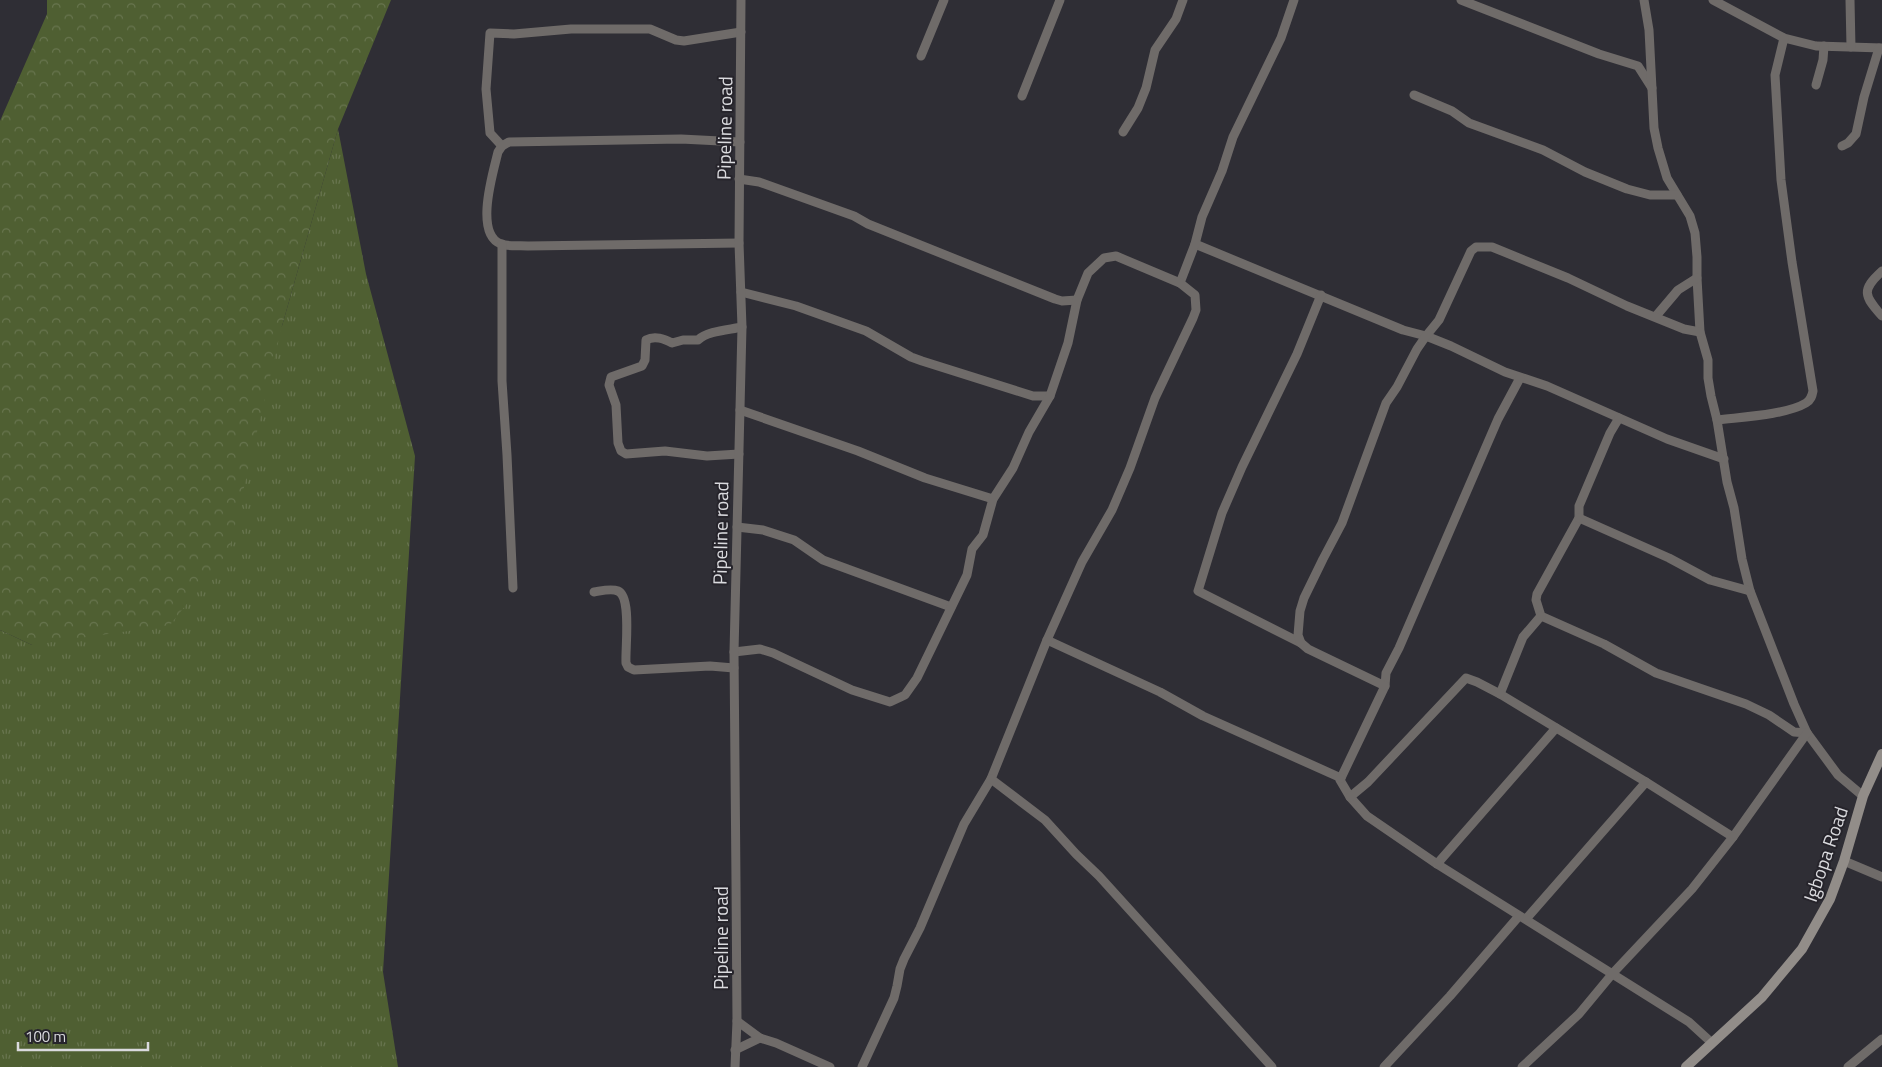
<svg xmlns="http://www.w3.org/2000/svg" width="1882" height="1067" viewBox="0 0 1882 1067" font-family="'Titillium Web',sans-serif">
	<defs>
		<pattern id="grass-tufts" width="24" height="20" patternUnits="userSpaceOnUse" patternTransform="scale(1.25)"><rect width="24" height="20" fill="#4f5f32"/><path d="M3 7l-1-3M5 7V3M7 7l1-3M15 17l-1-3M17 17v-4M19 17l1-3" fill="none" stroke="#68754f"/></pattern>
		<pattern id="forest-crowns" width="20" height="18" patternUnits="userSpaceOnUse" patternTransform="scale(1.25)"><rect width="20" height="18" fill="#4f5f32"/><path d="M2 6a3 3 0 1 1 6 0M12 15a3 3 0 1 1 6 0" fill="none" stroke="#68754f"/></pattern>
	</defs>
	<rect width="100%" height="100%" fill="#2f2e35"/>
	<polygon fill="url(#grass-tufts)" points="338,129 366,274 415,456 383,972 398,1067 0,1067 0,630 32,645 282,326"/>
	<polygon fill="url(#forest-crowns)" points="47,0 391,0 338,129 282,326 229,551 170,625 32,645 0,630 0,121 47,14"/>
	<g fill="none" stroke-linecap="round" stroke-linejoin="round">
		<g stroke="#6f6b69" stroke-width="9">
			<polyline points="1461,0 1599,54 1638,66 1652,88"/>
			<polyline points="1644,0 1649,30 1654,128 1658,148 1667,178 1690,216 1695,233 1697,257 1697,278 1700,332 1708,360 1708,378 1711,396 1717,420 1727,482 1734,508 1742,559 1750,591 1794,704 1807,733 1838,775 1863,796"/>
			<polyline points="1713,0 1784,38 1816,46 1882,48"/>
			<polyline points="1850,0 1851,47"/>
			<polyline points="921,56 944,0"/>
			<polyline points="1816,85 1823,60 1824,46"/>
			<polyline points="1414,95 1452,111 1469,123 1543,150 1585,172 1627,189 1650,195 1677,195"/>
			<polyline points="1022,96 1060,0"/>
			<polyline points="1123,132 1138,108 1146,88 1155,50 1176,19 1183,0"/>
			<polyline points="502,146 490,133 486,89 490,33 514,34 571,29 650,29 676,40 684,41 741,32"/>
			<polyline points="1842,146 1848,143 1856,134 1864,97 1879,48"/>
			<polyline points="739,179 759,182 854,216 868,224 1055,299 1062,301 1077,300"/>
			<path d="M739,243L528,246C520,245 509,247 501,244C474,234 493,173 498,152L502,146L509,142L681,139L740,142"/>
			<polyline points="502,244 502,381 507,455 513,588"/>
			<polyline points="1195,244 1403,330 1426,336 1451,346 1505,372 1547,386 1667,439 1724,459"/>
			<path d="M1882,271C1861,290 1864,296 1882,316"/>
			<polyline points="1180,283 1195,244 1202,217 1222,171 1233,137 1281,38 1294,0"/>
			<polyline points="741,292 796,306 866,331 911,357 922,361 1033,396 1050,396"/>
			<polyline points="1656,316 1678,290 1697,278"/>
			<polyline points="1520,378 1498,419 1399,648 1386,673 1385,686 1340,780 1350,797 1367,816 1437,864 1689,1022 1712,1043"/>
			<polyline points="740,410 858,451 925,478 993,499"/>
			<polyline points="1619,418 1610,433 1579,506 1579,518 1537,594 1536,600 1541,616 1604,644 1656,673 1746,704 1769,715 1794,732 1807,733"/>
			<path d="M1717,420C1740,417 1786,415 1806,403C1811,400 1812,396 1813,391L1792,262L1781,180L1775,75L1784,38"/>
			<path d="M739,454L707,456L665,451L626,454L621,451L618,443L616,405L609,385L611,377L642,366L645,360L646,340C655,335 664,339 672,343L683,340H698C707,331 728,330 742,327"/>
			<polyline points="1579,518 1669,558 1710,580 1750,591"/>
			<polyline points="737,527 763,530 794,540 823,560 951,607"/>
			<path d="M594,592C601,591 611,588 618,591C632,597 625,648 626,663L628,667L634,670L710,666L734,668"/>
			<polyline points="1541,616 1523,637 1500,694 1646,782"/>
			<polyline points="1047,640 1160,692 1203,716 1341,778"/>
			<polyline points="1301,643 1198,591 1222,513 1242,467 1297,354 1321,295"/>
			<polyline points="734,652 760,649 773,653 852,690 890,702 905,695 917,678 967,575 972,549 983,535 993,499 1013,468 1029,432 1050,396 1068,343 1077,300 1088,273 1104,258 1116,256 1180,283 1195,295 1196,310 1193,318 1155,398 1130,468 1112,510 1082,562 1047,640 991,779 964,824 920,928 904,959 900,969 897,986 894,998 862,1067"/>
			<polyline points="1385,686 1308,649 1301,643 1298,635 1300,611 1304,598 1323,559 1342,523 1386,403 1397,387 1417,349 1426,336 1439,320 1471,251 1476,247 1492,247 1568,278 1627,306 1684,329 1700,332"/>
			<polyline points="991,779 1045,820 1076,854 1099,876 1272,1067"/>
			<polyline points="1350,797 1368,782 1466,678 1477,682 1500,694"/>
			<polyline points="1844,861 1882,877"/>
			<polyline points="1437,864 1556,728"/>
			<polyline points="1526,919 1646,782 1733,837 1807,733"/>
			<polyline points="737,1021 760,1038 776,1043 830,1067"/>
			<polyline points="735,1050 760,1038"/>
			<polyline points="735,1067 737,1021 736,882 734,652 742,327 739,243 741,0"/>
			<polyline points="1384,1067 1450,996 1519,916"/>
			<polyline points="1522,1067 1579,1014 1613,973 1692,889 1733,837"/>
			<polyline points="1848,1067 1882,1039"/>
		</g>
		<polyline stroke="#928d89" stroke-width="10" points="1686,1067 1762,997 1802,949 1830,899 1844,861 1863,796 1882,754"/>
	</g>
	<g text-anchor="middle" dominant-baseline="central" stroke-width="4" stroke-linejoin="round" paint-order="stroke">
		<g font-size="19" fill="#dadade" stroke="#26242b">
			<text transform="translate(724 128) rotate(-89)">Pipeline road</text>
			<text transform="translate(720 533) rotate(-89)">Pipeline road</text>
			<text transform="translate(1825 854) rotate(-71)">Igbopa Road</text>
			<text transform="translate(720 938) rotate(-90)">Pipeline road</text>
		</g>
	</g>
	<path d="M18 1042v8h130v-8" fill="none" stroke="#dadade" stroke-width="2.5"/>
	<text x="25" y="1042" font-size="15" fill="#dadade" stroke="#26242b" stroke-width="4" paint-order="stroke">100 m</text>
</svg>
